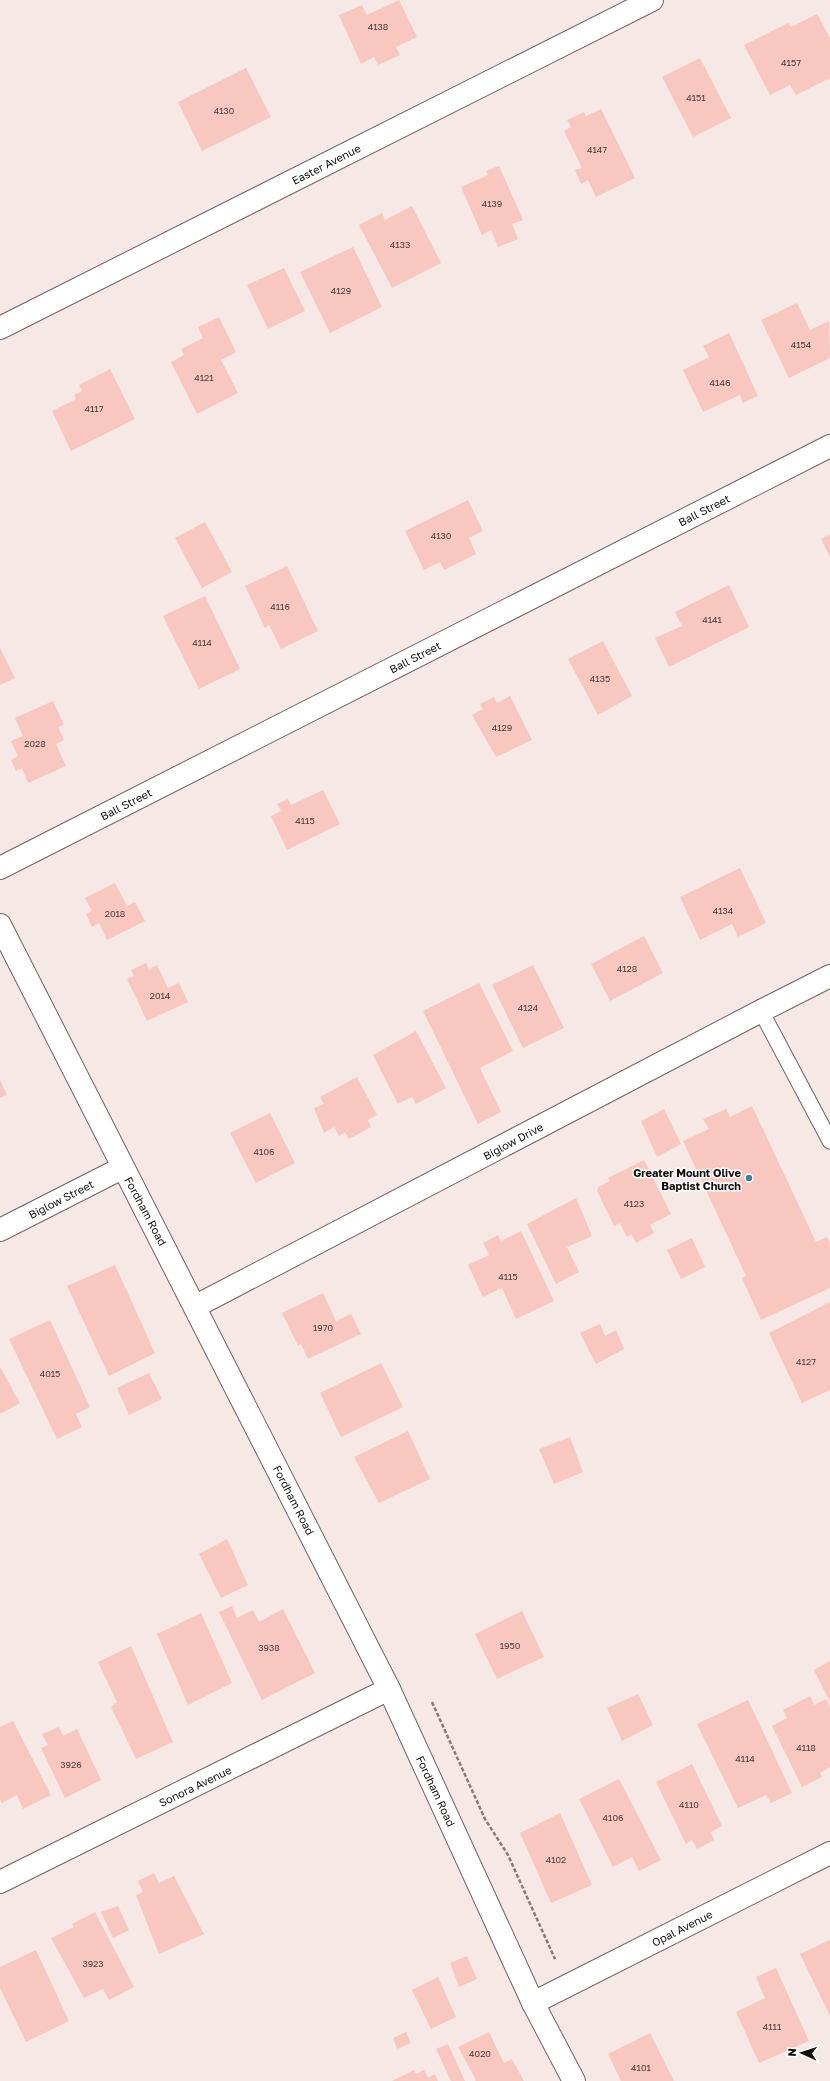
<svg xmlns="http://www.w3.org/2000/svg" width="830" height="2081" viewBox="0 0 830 2081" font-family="'Golos Text',sans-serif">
	<rect width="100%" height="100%" fill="#f6e8e5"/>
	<g fill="#f8c8c0">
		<polygon points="399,0 417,37 396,47 400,55 378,65 374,57 361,64 339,15 362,5 367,15"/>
		<polygon points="817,14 830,38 830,78 796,95 790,85 770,95 744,45 788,23 791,27"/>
		<polygon points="700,58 731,118 693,137 662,77"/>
		<polygon points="246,68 271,117 202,151 178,102"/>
		<polygon points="601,109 635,178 596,197 588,180 581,184 575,170 582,168 564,131 571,127 567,120 584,112 586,116"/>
		<polygon points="499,166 523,220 512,224 518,239 498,247 491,230 482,235 461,187 488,175 486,171"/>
		<polygon points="412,206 441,263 392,288 359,225 382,213 385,220"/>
		<polygon points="353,247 382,307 330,333 300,272"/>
		<polygon points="284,268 305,311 268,329 247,285"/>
		<polygon points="797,303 810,330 829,321 830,358 789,378 761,320"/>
		<polygon points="219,317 236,352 221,360 238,393 197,414 171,362 184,355 181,349 203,338 198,327"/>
		<polygon points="729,333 758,396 743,403 740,395 703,412 683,370 709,357 703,346"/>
		<polygon points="110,369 135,419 71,451 52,411 76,399 74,395 82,391 79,385"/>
		<polygon points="468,500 483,531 469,538 476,554 444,570 440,562 424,570 405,531"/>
		<polygon points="205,522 232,572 202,588 175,538"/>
		<polygon points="830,534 830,557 821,539"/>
		<polygon points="287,566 318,631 281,649 269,625 265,628 245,586"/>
		<polygon points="729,585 749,627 669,667 655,638 682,626 675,612"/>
		<polygon points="205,596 240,669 199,689 163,616"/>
		<polygon points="603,641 632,696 598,715 568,659"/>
		<polygon points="0,648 15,678 0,685"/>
		<polygon points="510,696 532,740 496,757 472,715 483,709 480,704 494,697 497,703"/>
		<polygon points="53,701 64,725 58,727 64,740 56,744 66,766 28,783 22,768 16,771 11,760 18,756 11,741 23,736 15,718"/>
		<polygon points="323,790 340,824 287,850 271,816 281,811 277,804 288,799 291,805"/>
		<polygon points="740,868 766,923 738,937 732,924 700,940 680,897"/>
		<polygon points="115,883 127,906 135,902 145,921 107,940 99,923 92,927 86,914 92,911 85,898"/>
		<polygon points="644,936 663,973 610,1001 591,964"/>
		<polygon points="146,963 149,969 157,965 168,988 179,983 188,1002 147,1021 127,979 134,976 131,970"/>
		<polygon points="533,965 564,1028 523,1048 492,985"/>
		<polygon points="479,983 513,1051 480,1068 501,1112 478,1124 423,1011"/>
		<polygon points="416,1031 446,1088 416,1104 412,1097 398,1104 373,1055"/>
		<polygon points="357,1077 377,1115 368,1120 371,1127 349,1139 345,1132 339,1136 334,1127 324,1133 314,1108 324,1104 320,1097"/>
		<polygon points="0,1080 7,1095 0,1098"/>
		<polygon points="752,1106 816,1242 827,1237 830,1243 830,1288 761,1320 742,1278 746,1276 683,1141 709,1129 703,1119 726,1109 730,1117"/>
		<polygon points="664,1109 681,1144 657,1157 641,1121"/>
		<polygon points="270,1113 295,1163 256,1183 230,1133"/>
		<polygon points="644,1160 671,1214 650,1225 654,1233 636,1243 632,1235 627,1237 620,1223 614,1226 597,1191 598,1187 610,1181 608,1178"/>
		<polygon points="576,1198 592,1236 567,1247 579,1272 556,1284 527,1224"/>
		<polygon points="521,1231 554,1301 516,1319 502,1288 483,1297 468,1265 489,1255 483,1243 498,1235 501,1241"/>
		<polygon points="692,1238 705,1267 681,1279 667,1250"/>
		<polygon points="115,1265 155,1353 109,1376 67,1286"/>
		<polygon points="323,1293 336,1321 351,1314 361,1334 308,1359 301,1344 298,1346 282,1313"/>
		<polygon points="830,1302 830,1390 802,1403 769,1333"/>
		<polygon points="50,1320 90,1407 76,1414 82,1427 57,1439 9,1339"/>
		<polygon points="600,1324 605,1336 616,1330 624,1349 596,1364 580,1333"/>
		<polygon points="381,1363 403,1407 341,1437 320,1393"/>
		<polygon points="0,1367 20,1403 0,1414"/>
		<polygon points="149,1373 162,1399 129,1415 117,1388"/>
		<polygon points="408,1431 430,1479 379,1503 354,1457"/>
		<polygon points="570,1437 583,1472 554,1484 539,1449"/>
		<polygon points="227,1539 248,1585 221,1598 199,1554"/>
		<polygon points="232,1606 237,1618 253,1610 259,1622 283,1609 315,1673 262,1700 219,1612"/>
		<polygon points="522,1611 544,1657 497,1679 475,1634"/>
		<polygon points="201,1613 232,1683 188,1705 157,1634"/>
		<polygon points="131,1646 173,1742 136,1759 111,1707 117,1702 98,1662"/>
		<polygon points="830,1661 830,1702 814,1670"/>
		<polygon points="638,1694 653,1725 622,1741 607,1708"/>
		<polygon points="810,1696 814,1705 826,1699 830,1707 830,1767 820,1773 822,1777 802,1787 772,1726 787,1718 783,1710"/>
		<polygon points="748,1700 792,1793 771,1803 766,1795 738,1808 697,1724"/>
		<polygon points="13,1721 51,1795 23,1809 17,1795 2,1803 0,1799 0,1727"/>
		<polygon points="59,1727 63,1736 77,1729 101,1780 65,1798 41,1748 48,1745 42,1734"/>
		<polygon points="692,1764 722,1826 711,1832 714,1840 697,1849 692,1840 686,1844 656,1782"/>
		<polygon points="619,1779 661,1860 639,1871 632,1857 613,1867 579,1799"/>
		<polygon points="560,1813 592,1885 551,1903 520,1833"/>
		<polygon points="154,1873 159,1883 174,1876 204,1934 159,1954 136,1895 143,1892 138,1881"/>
		<polygon points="118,1906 129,1930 113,1938 101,1912"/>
		<polygon points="95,1912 134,1987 109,2000 103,1989 84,1998 51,1938 74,1927 72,1924"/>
		<polygon points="830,1940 830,2016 800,1954"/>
		<polygon points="36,1950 69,2021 26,2042 0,1988 0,1967"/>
		<polygon points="467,1956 477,1979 459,1987 450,1963"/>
		<polygon points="776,1968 809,2041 759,2063 736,2012 765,1998 756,1977"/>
		<polygon points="438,1977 456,2017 431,2029 412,1990"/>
		<polygon points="406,2032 411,2043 397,2049 393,2038"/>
		<polygon points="489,2032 504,2063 512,2059 524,2081 475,2081 476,2080 458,2047"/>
		<polygon points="650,2033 674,2081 621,2081 608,2054"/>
		<polygon points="448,2044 465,2081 451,2081 436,2049"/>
		<polygon points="414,2070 416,2074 424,2070 428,2078 435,2074 438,2081 392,2081"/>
	</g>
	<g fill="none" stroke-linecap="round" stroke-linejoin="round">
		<g stroke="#6f6361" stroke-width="17">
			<polyline id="lane" points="761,1011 830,1141"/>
		</g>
		<g stroke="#6f6361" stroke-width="24">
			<g id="street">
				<polyline points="0,328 652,0"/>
				<polyline points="0,868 830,446"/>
				<polyline points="0,1230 122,1168"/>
				<polyline points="196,1306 761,1011 830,976"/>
				<polyline points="0,1882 389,1689"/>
				<polyline points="533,2003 830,1853"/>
			</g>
		</g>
		<g stroke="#6f6361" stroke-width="24">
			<polyline id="secondary" points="0,925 389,1689 533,2003 574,2081"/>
		</g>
		<polyline stroke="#857c7a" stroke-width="2.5" stroke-dasharray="4 2" stroke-linecap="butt" points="432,1702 485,1819 508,1855 555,1959"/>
		<use href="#lane" stroke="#fff" stroke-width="15"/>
		<use href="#street" stroke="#fff" stroke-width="22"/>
		<use href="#secondary" stroke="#fff" stroke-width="22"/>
	</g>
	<circle fill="#408294" stroke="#fff" stroke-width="1.5" cx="749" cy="1178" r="4"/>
	<g text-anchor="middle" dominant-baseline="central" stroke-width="3" stroke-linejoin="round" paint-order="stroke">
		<g font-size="9" fill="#4c3d3a">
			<text x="378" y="26">4138</text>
			<text x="791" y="62">4157</text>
			<text x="696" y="97">4151</text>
			<text x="224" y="110">4130</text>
			<text x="597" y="149">4147</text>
			<text x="492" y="203">4139</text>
			<text x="400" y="244">4133</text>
			<text x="341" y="290">4129</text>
			<text x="801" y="344">4154</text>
			<text x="204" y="377">4121</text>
			<text x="720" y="382">4146</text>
			<text x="94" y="408">4117</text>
			<text x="441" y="535">4130</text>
			<text x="280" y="606">4116</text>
			<text x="712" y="619">4141</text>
			<text x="202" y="642">4114</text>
			<text x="600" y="678">4135</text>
			<text x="502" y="727">4129</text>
			<text x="35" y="743">2028</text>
			<text x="305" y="820">4115</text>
			<text x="723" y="910">4134</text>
			<text x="115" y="913">2018</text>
			<text x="627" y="968">4128</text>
			<text x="160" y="995">2014</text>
			<text x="528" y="1007">4124</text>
			<text x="264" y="1151">4106</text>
			<text x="634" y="1203">4123</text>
			<text x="508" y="1276">4115</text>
			<text x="323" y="1327">1970</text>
			<text x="806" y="1361">4127</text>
			<text x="50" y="1373">4015</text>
			<text x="510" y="1645">1950</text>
			<text x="269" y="1647">3938</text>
			<text x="806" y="1747">4118</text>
			<text x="745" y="1758">4114</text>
			<text x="71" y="1764">3926</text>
			<text x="689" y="1804">4110</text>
			<text x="613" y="1817">4106</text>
			<text x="556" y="1859">4102</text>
			<text x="93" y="1963">3923</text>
			<text x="772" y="2026">4111</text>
			<text x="480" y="2053">4020</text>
			<text x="641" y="2067">4101</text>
		</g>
		<g font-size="11" fill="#130f0e" stroke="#fff">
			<text transform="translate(326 164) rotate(-27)">Easter Avenue</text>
			<text transform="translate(704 510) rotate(-27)">Ball Street</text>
			<text transform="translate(415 657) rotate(-27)">Ball Street</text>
			<text transform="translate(126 804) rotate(-27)">Ball Street</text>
			<text transform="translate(513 1141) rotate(-28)">Biglow Drive</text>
			<text transform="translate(61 1199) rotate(-27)">Biglow Street</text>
			<text transform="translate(146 1211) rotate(62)">Fordham Road</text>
			<text transform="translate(294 1500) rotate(63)">Fordham Road</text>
			<text transform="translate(195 1786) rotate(-26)">Sonora Avenue</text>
			<text transform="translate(436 1791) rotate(65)">Fordham Road</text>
			<text transform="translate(682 1928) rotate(-27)">Opal Avenue</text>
		</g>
		<g font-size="11" font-weight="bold" fill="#130f0e" stroke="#fff" text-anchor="end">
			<text x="741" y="1172">Greater Mount Olive<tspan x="741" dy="13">Baptist Church</tspan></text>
		</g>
	</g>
	<g transform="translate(802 2053) rotate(273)" stroke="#ffffff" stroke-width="3" paint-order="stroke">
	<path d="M0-3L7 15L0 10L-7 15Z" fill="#130f0e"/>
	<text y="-6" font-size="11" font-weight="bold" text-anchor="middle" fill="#130f0e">N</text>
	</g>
</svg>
